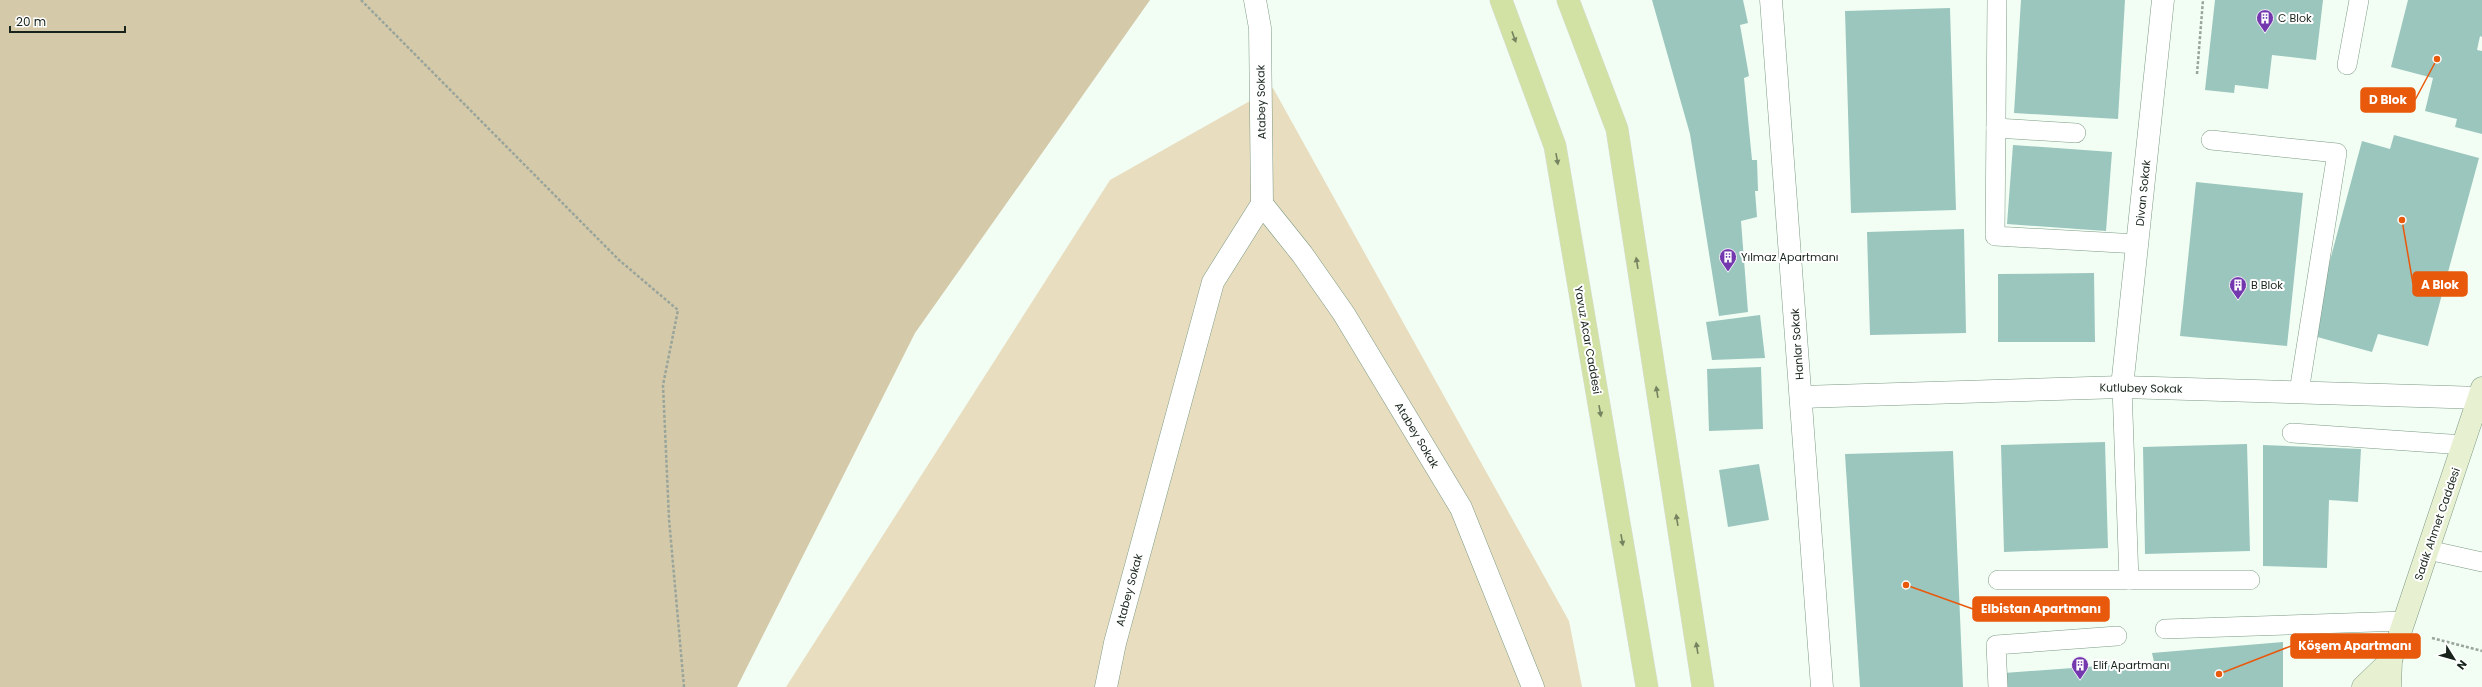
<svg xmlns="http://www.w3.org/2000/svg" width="2482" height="687" viewBox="0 0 2482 687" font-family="Poppins,sans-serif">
	<rect width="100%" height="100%" fill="#f2fef4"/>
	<polygon fill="#e8ddbf" points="1273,88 1569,621 1582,687 786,687 1110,180"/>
	<polygon fill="#d4c9a9" points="0,0 1150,0 915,333 737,687 0,687"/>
	<g fill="#9bc6be">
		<polygon points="1652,0 1743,0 1748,23 1740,25 1749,76 1744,78 1752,160 1757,160 1758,191 1755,191 1757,217 1741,221 1748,312 1719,316 1690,134"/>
		<polygon points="2021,0 2125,0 2118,119 2014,113"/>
		<polygon points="2215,0 2323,0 2316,60 2272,55 2268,89 2235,85 2234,93 2205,90"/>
		<polygon points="2408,0 2482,0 2482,37 2480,36 2477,50 2482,51 2482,134 2455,127 2457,119 2425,111 2433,78 2391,67"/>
		<polygon points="1950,8 1956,210 1851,213 1845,11"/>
		<polygon points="2394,135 2479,158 2428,346 2378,334 2372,352 2310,335 2362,141 2390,149"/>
		<polygon points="2013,145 2112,152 2106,231 2007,224"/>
		<polygon points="2196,182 2303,193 2287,346 2180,336"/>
		<polygon points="1964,229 1966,333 1870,335 1867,232"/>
		<polygon points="2094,273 2095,342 1998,342 1998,274"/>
		<polygon points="1760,315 1765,358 1712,360 1706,322"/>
		<polygon points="1761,367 1763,429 1709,431 1707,369"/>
		<polygon points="2105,442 2108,548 2004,552 2001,445"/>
		<polygon points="2247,444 2250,551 2145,554 2143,447"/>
		<polygon points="2263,445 2361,449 2358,502 2329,500 2327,568 2263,566"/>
		<polygon points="1953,451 1963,687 1860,687 1845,454"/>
		<polygon points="1759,464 1769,520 1728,527 1719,470"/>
		<polygon points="2283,642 2283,687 2005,687 2004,673 2154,662 2152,653"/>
	</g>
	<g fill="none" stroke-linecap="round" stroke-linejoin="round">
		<g stroke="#7d9a83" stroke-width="20">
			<g id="service">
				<polyline points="1997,0 1995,236 2138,244"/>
				<polyline points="2347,65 2359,0"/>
				<polyline points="1996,128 2076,133"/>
				<polyline points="2211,140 2337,153 2299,392"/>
				<polyline points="2122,387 2129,580"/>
				<polyline points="2292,433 2464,445"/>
				<polyline points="2428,550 2482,562"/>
				<polyline points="1998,580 2250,580"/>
				<polyline points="2165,629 2404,621"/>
				<polyline points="1998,687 1996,645 2117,636"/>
			</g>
		</g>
		<g stroke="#7d9a83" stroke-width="23">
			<g id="minor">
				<polyline points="1255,0 1260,28 1262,204"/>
				<polyline points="1771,0 1822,687"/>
				<polyline points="2122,387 2163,0"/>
				<polyline points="1801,397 2122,387 2482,398"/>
				<polyline points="1106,687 1115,643 1213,282 1262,204 1302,254 1344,314 1461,508 1533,687"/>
			</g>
		</g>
		<g stroke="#7d9a83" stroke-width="23">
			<g id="secondary">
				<polyline points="2363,687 2391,660"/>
				<polyline points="2390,687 2391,660 2482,388"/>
			</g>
		</g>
		<g stroke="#dadcdb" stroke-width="23">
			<g id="primary">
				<polyline points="1501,0 1555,146 1647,687"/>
				<polyline points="1568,0 1617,129 1703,687"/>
			</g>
		</g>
		<g stroke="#99a59b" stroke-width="2.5" stroke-dasharray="3 2" stroke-linecap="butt">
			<polyline points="361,0 619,260 678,310 663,385 669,519 684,687"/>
			<polyline points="2197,74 2203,0"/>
			<polyline points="2432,638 2482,651"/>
		</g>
		<use href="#service" stroke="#fff" stroke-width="19"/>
		<use href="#minor" stroke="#fff" stroke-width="22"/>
		<use href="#secondary" stroke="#e8f0d2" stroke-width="22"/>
		<use href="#primary" stroke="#d2e2a4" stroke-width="22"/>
	</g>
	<defs><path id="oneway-solid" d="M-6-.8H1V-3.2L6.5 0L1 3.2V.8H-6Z"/></defs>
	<g fill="#758360">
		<use href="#oneway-solid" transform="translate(1514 37) rotate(70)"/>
		<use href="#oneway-solid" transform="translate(1557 159) rotate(80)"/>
		<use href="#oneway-solid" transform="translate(1637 263) rotate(-99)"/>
		<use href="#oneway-solid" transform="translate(1657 392) rotate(-99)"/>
		<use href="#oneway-solid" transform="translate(1600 411) rotate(80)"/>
		<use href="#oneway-solid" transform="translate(1677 520) rotate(-99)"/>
		<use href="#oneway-solid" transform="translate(1622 540) rotate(80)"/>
		<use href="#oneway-solid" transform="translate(1697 648) rotate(-99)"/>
	</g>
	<defs>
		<g id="building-pin" transform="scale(0.9)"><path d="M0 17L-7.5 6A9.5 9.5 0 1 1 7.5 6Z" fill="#7438ae" stroke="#fff"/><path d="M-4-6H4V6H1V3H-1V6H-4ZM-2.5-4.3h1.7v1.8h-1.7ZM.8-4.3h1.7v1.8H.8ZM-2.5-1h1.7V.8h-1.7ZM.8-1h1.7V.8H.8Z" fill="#fff"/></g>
	</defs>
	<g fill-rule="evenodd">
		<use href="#building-pin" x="2265" y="18"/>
		<use href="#building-pin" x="1728" y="257"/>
		<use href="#building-pin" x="2238" y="285"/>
		<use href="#building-pin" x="2080" y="665"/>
	</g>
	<g text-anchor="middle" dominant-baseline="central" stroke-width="4" stroke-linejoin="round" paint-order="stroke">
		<g font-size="11" fill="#18241b" stroke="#fff" text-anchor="start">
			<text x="2278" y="18">C Blok</text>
			<text x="1741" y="257">Yılmaz Apartmanı</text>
			<text x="2251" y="285">B Blok</text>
			<text x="2093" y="665">Elif Apartmanı</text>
		</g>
		<g font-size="11" fill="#18241b" stroke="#fff">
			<text transform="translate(1261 102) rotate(-91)">Atabey Sokak</text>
			<text transform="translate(2143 193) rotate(-84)">Divan Sokak</text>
			<text transform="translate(1588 340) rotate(80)">Yavuz Acar Caddesi</text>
			<text transform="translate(1797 344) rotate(-94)">Hanlar Sokak</text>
			<text transform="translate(2141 388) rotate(1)">Kutlubey Sokak</text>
			<text transform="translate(1417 435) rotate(59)">Atabey Sokak</text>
			<text transform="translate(2437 524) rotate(-71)">Sadık Ahmet Caddesi</text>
			<text transform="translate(1129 590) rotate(-75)">Atabey Sokak</text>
		</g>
	</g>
	<path fill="none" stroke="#e8590c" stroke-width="1.5" d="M2437 59L2415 100M2402 220L2413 284M1906 585L1973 609M2219 674L2291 646"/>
	<g fill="#e8590c" stroke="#fff" stroke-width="1.5">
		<circle cx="2437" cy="59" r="4"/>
		<circle cx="2402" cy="220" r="4"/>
		<circle cx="1906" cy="585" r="4"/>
		<circle cx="2219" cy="674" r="4"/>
	</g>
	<g fill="#e8590c" stroke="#e8590c" stroke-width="1.5">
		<rect x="2361" y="88" width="54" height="24" rx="4"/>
		<rect x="2413" y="272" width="54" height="24" rx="4"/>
		<rect x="1973" y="597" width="136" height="24" rx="4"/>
		<rect x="2291" y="634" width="129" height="24" rx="4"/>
	</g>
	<g font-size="12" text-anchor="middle" font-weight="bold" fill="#fff">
		<text x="2388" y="104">D Blok</text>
		<text x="2440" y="289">A Blok</text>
		<text x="2041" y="613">Elbistan Apartmanı</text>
		<text x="2355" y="650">Köşem Apartmanı</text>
	</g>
	<g transform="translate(2454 659) rotate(127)" stroke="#ffffff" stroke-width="3" paint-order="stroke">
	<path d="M0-3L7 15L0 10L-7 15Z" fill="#18241b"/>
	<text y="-6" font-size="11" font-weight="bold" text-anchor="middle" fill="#18241b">N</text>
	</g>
	<path d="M10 26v6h115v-6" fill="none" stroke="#18241b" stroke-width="2"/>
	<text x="16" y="26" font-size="12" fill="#18241b" stroke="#ffffff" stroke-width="3" paint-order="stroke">20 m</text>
</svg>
